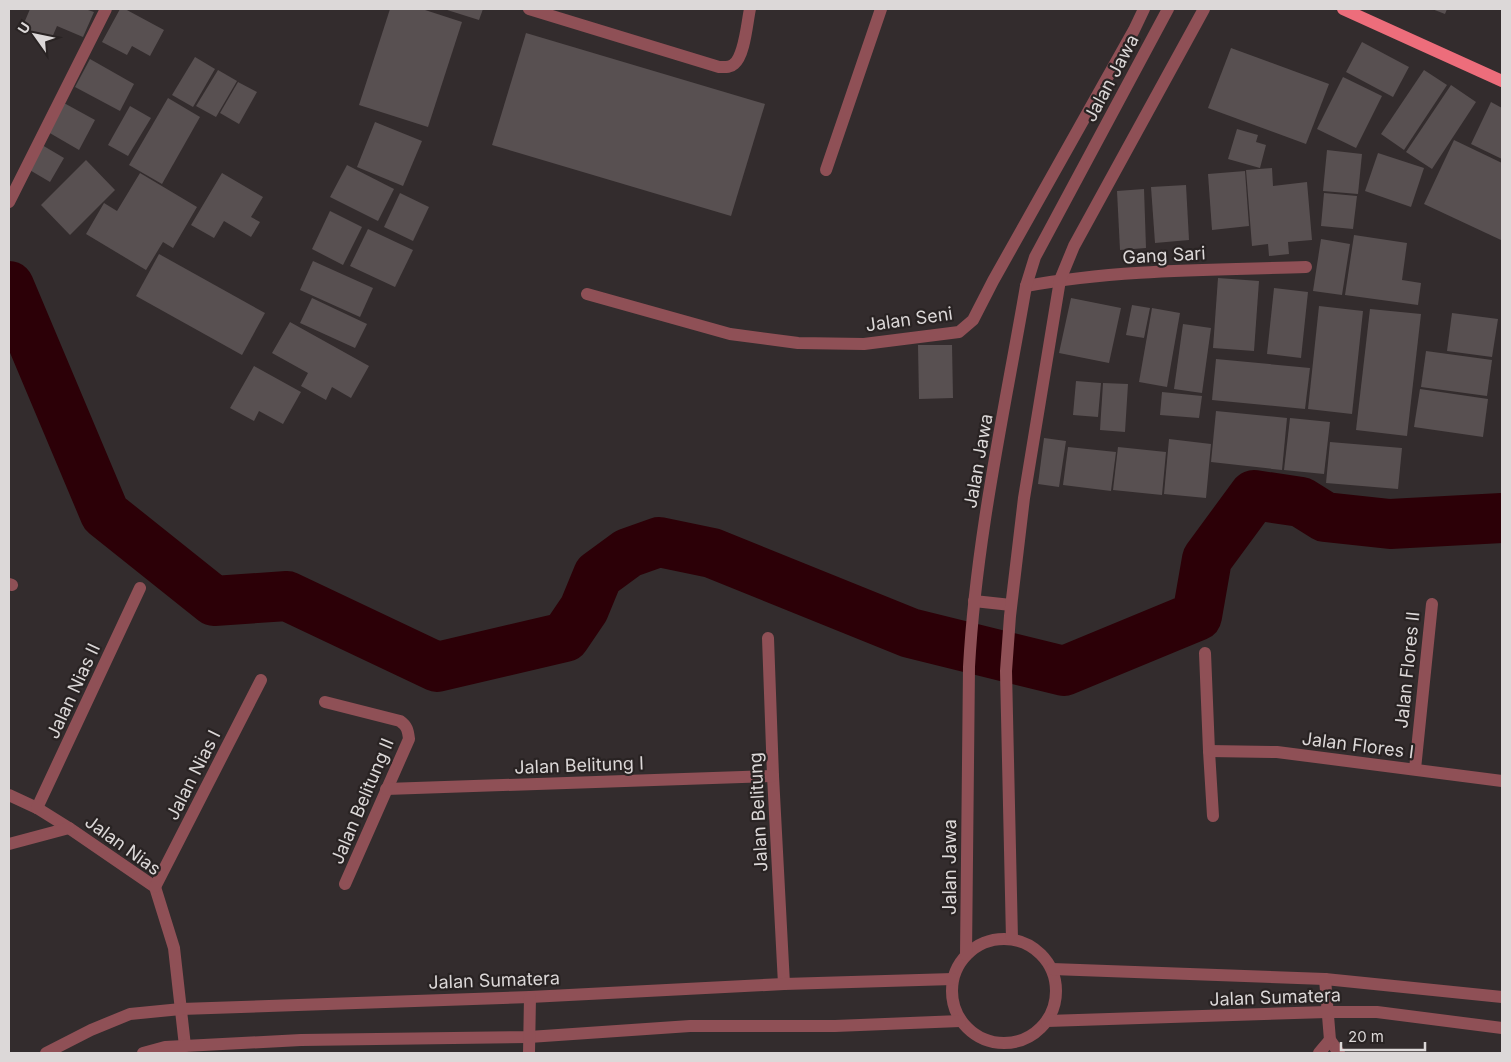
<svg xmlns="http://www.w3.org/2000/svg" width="1511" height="1062" viewBox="0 0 1511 1062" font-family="Inter,sans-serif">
	<rect width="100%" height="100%" fill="#332c2d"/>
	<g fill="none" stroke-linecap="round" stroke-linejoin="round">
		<polyline stroke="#2c0007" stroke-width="50" points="9,286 105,514 214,601 287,596 437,667 565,637 584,609 598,575 628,553 659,542 712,553 910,633 1064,671 1197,616 1207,559 1254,495 1301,502 1325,517 1390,524 1502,518"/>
	</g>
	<g fill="#585051">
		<polygon points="30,9 85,9 94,12 83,37 57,26 51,40 22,28"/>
		<polygon points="120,9 125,9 164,30 150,56 132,46 127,55 102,42"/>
		<polygon points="390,9 422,9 462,22 428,127 359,105"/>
		<polygon points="444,9 483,9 479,20"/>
		<polygon points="1432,9 1447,9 1445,14"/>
		<polygon points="526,33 765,104 731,216 492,145"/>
		<polygon points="1362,42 1409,67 1393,97 1346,72"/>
		<polygon points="1231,48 1329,84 1306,144 1208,108"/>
		<polygon points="195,57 215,69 193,107 172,95"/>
		<polygon points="90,59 134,84 120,111 75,87"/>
		<polygon points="218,70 237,81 216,117 196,106"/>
		<polygon points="1424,70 1447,85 1404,150 1381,134"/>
		<polygon points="1343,77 1382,96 1356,148 1317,129"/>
		<polygon points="238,82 257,92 239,124 220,113"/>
		<polygon points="1451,85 1476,102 1432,169 1406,152"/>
		<polygon points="168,98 200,117 162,184 129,165"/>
		<polygon points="1491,102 1502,108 1502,159 1471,144"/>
		<polygon points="64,103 95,120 79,150 48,132"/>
		<polygon points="130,106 151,118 128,156 108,145"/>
		<polygon points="375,122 422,141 403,186 357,167"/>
		<polygon points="1237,129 1258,135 1256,142 1266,145 1260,168 1228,159"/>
		<polygon points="1454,140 1502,163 1501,240 1424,204"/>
		<polygon points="42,145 64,158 50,182 28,169"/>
		<polygon points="1327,150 1362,154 1358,194 1323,191"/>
		<polygon points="1378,153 1424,168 1411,207 1365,191"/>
		<polygon points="86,160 115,190 70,235 41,205"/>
		<polygon points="347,165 394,189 378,221 330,197"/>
		<polygon points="1272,168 1273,186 1307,182 1312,240 1288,242 1289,254 1269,256 1268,244 1252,246 1246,170"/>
		<polygon points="1245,171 1249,226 1212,230 1208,174"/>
		<polygon points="140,173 197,207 173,248 163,242 146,270 86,234 104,203 117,211"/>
		<polygon points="222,173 263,197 251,217 260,222 251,237 224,221 214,238 191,225"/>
		<polygon points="1186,185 1189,240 1155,243 1151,187"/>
		<polygon points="1144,189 1146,248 1120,250 1117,191"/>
		<polygon points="400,193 429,207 413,241 384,227"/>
		<polygon points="1324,193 1357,196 1353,229 1321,226"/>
		<polygon points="330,211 362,227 343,265 312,249"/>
		<polygon points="368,229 413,250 395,287 350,266"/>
		<polygon points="1354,235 1407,243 1402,280 1421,283 1418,305 1345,295"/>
		<polygon points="1321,239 1350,244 1342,295 1313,291"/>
		<polygon points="159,254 265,313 242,355 136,296"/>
		<polygon points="313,261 373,288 360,317 300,290"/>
		<polygon points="1218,278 1259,281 1254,351 1213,348"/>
		<polygon points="1274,288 1308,292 1301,358 1267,354"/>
		<polygon points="312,298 367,324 355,348 300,323"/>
		<polygon points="1071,298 1121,308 1109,363 1059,353"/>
		<polygon points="1132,305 1150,308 1144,338 1126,335"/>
		<polygon points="1319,306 1363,311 1352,414 1308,409"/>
		<polygon points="1152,308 1180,313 1167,387 1139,382"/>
		<polygon points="1370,309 1421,314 1407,436 1356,430"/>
		<polygon points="1452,313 1498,319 1492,357 1447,351"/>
		<polygon points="290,322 369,366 351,398 332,387 326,400 301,386 308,373 272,353"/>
		<polygon points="1183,324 1211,328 1202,393 1174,389"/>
		<polygon points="918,345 952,345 953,398 919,399"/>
		<polygon points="1426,351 1492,360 1487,396 1421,387"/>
		<polygon points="1216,359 1310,368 1305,409 1212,400"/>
		<polygon points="254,366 301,392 283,424 259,411 254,421 230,408"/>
		<polygon points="1076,381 1101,383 1098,417 1073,415"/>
		<polygon points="1103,383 1128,384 1125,432 1100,430"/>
		<polygon points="1420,389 1488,399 1483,437 1414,427"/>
		<polygon points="1162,392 1202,396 1199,418 1160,415"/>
		<polygon points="1216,411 1287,418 1282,470 1211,462"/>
		<polygon points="1290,418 1330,422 1324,474 1284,470"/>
		<polygon points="1044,438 1066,441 1059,487 1038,484"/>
		<polygon points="1169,439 1211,444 1206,498 1164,494"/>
		<polygon points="1330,442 1402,448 1398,489 1326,483"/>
		<polygon points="1068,447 1116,452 1111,491 1063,485"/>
		<polygon points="1118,447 1166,452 1162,495 1113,490"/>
	</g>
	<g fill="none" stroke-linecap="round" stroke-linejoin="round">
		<g stroke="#8f5056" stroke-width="12">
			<path d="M529,9L719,67C724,67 730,68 734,64C745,55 747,22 750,9"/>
			<polyline points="826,170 881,9"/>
			<polyline points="9,202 106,9"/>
			<path d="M1026,286C1118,269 1213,270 1306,267"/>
			<polyline points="587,294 730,334 798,343 864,344 959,332 973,320 993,281 1134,30 1144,9"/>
			<polyline points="9,584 12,585"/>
			<polyline points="974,601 1011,605"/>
			<polyline points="768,638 773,776 784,984"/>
			<polyline points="1205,653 1209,751 1213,816"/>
			<path d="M325,702L400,721C407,726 408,730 409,739L345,884"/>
			<polyline points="1209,751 1277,752 1502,781"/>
			<polyline points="1415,769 1432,604"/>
			<polyline points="386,789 773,776"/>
			<polyline points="9,795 37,808 69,828 155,887 174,948 185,1046"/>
			<polyline points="37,808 140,588"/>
			<polyline points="9,844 69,828"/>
			<polyline points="155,887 261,680"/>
			<circle cx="1004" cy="991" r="52"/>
			<polyline points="1012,939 1006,671 1010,616 1024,498 1060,280 1074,246 1204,9"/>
			<path d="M966,955L969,667C976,539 1004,413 1026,286L1035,257L1168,9"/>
			<polyline points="1052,969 1325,979 1502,997"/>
			<polyline points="1325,979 1330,1040 1339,1053"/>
			<polyline points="1047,1021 1327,1012 1377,1012 1502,1028"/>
			<polyline points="46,1053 91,1030 130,1014 181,1009 530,997 784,984 953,979"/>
			<polyline points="143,1053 165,1047 301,1040 529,1037 690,1026 835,1026 960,1021"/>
			<polyline points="529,1053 530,997"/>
			<polyline points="1319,1053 1330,1040"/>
		</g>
		<polyline stroke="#ed6d7b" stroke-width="12" points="1343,9 1502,81"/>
	</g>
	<g text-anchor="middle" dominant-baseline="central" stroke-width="4.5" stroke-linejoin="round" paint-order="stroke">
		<g font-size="18" fill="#dcd8d8" stroke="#292323">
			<text transform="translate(1111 78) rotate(-62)">Jalan Jawa</text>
			<text transform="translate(1164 255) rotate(-3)">Gang Sari</text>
			<text transform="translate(909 319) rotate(-8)">Jalan Seni</text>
			<text transform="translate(978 461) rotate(-80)">Jalan Jawa</text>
			<text transform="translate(1407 670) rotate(-84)">Jalan Flores II</text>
			<text transform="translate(73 691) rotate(-65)">Jalan Nias II</text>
			<text transform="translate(1358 745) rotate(7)">Jalan Flores I</text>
			<text transform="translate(579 765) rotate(-2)">Jalan Belitung I</text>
			<text transform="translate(193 775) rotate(-63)">Jalan Nias I</text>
			<text transform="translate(362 801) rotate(-67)">Jalan Belitung II</text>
			<text transform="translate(758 812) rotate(-93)">Jalan Belitung</text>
			<text transform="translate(123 845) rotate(36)">Jalan Nias</text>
			<text transform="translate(949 867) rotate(-90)">Jalan Jawa</text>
			<text transform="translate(494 980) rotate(-2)">Jalan Sumatera</text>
			<text transform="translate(1275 997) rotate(-2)">Jalan Sumatera</text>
		</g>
	</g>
	<rect width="1511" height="1062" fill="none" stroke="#dcd8d8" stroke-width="20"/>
	<g transform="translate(35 35) rotate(303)" stroke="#292323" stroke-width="4" paint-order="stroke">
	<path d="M0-4L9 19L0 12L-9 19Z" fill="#dcd8d8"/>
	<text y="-8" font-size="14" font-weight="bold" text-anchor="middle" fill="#dcd8d8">U</text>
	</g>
	<path d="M1341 1042v8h84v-8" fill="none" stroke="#dcd8d8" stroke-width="2.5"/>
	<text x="1348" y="1042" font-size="15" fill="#dcd8d8" stroke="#292323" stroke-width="4" paint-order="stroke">20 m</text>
</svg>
